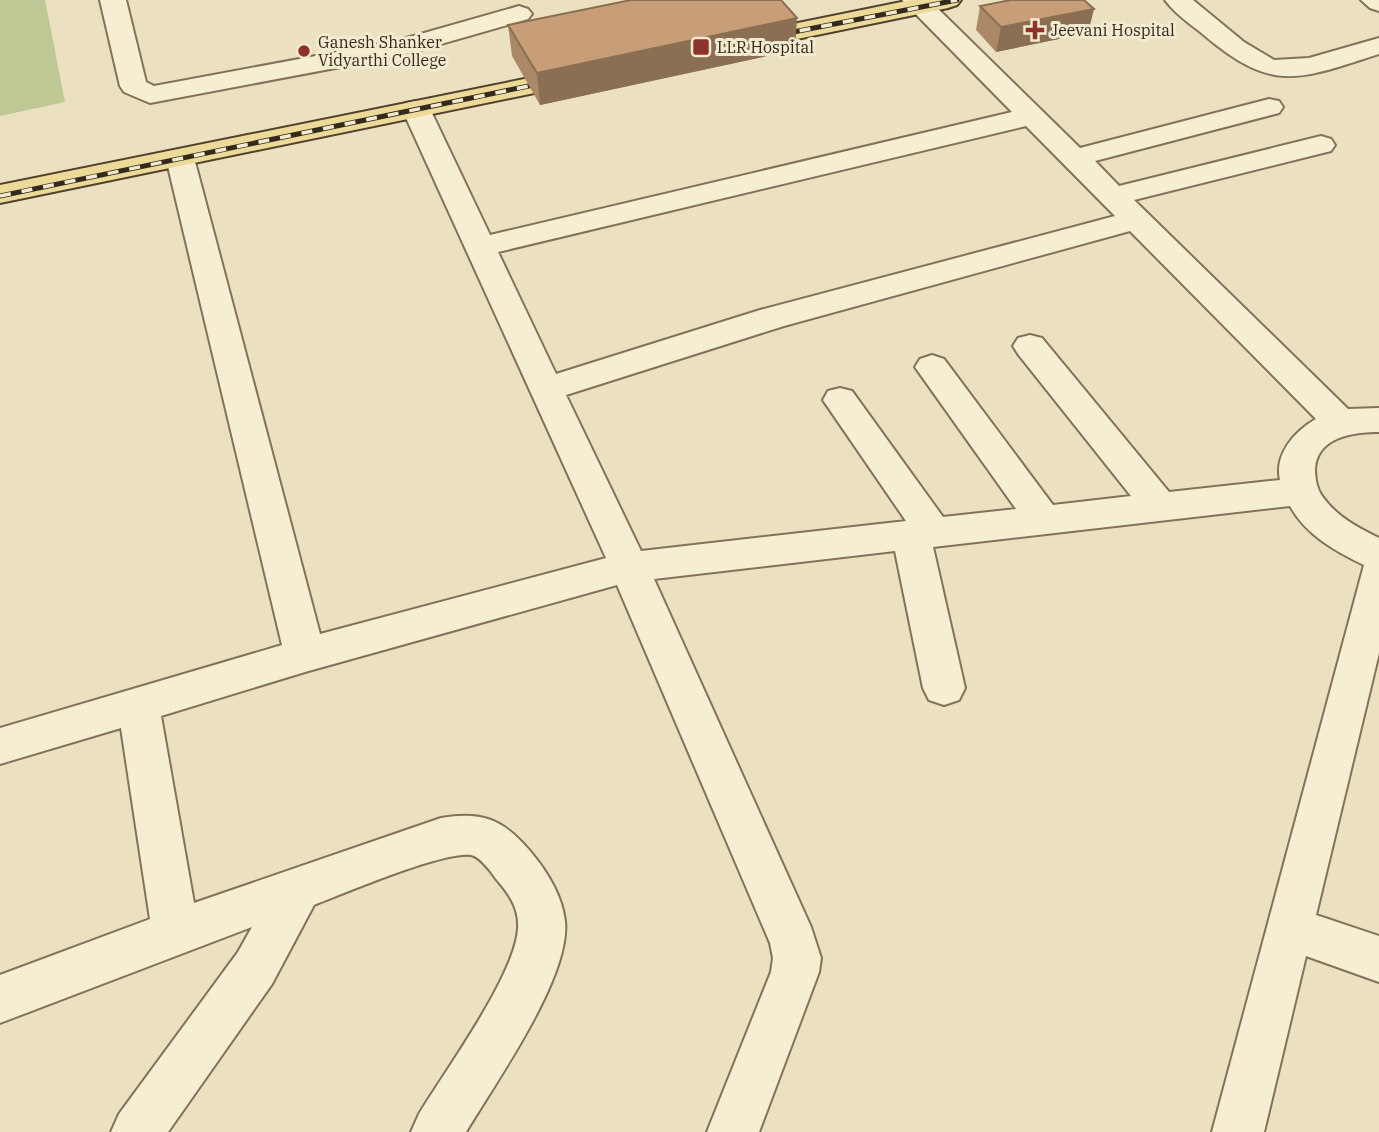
<svg xmlns="http://www.w3.org/2000/svg" width="1379" height="1132" viewBox="0 0 1379 1132" font-family="'IBM Plex Serif',serif">
	<rect width="100%" height="100%" fill="#ebe1c0"/>
	<polygon fill="#bec894" points="0,0 45,0 65,102 0,116"/>
	<g fill="none" stroke-linecap="round" stroke-linejoin="round">
		<g stroke="#837259" stroke-width="4">
			<g id="minor">
				<polygon points="100,0 126,0 146,82 154,86 396,41 519,6 528,9 532,14 528,19 399,56 150,103 124,92 120,86"/>
				<path d="M902,0H929L1080,148L1269,99L1279,101L1283,107L1279,113L1095,161L1119,186L1321,136L1331,139L1335,145L1331,151L1134,200L1348,409L1379,408V432C1353,432 1317,437 1315,469C1315,478 1317,489 1322,496C1336,516 1358,528 1379,538V653L1316,915L1379,936V982L1306,956L1264,1132H1212L1364,565C1335,551 1306,535 1290,506L933,547L965,688L959,700L944,705L929,700L923,688L895,551L654,579L811,927L821,958L819,972L759,1132H707L771,972L773,958L770,943L617,585L305,672L161,716L194,903L441,818C482,811 503,819 530,851C546,870 562,895 565,921C571,977 495,1083 466,1132H411L419,1114C444,1072 522,967 518,922C517,905 508,893 497,880C491,872 481,857 471,855C443,851 345,893 314,905L272,984L168,1132H111L119,1114L238,952L252,927L0,1023V975L150,919L121,728L0,764V728L282,645L166,158L170,152L180,149L190,152L194,158L320,634L606,558L402,109L406,103L416,101L426,103L430,109L490,235L1012,112ZM1026,126L1115,216L760,310L556,374L498,252ZM1130,231L1316,419C1295,431 1274,454 1280,480L1169,492L1042,338L1030,335L1018,338L1013,346L1018,354L1131,496L1053,505L944,359L932,355L920,359L915,367L1016,509L943,517L852,391L840,388L828,391L823,400L906,521L641,551L566,395L784,326Z"/>
				<path d="M1165,0H1193L1244,42L1274,60L1309,58L1379,38V54C1300,79 1274,94 1205,36C1192,25 1175,14 1165,0Z"/>
				<polygon points="1361,0 1379,0 1379,11 1370,8"/>
			</g>
		</g>
		<g stroke="#50402d" stroke-width="4">
			<g id="major">
				<polygon points="911,0 961,0 957,5 948,8 744,50 735,48 731,42 735,36 744,34"/>
				<polygon points="579,68 588,70 592,76 588,82 0,203 0,185"/>
			</g>
		</g>
		<use href="#minor" fill="#f6eed2" fill-rule="evenodd"/>
		<use href="#major" fill="#edd998" fill-rule="evenodd"/>
		<g stroke="#33291c" stroke-width="5">
			<g id="rail">
				<polyline points="778,35 957,0"/>
				<polyline points="0,196 548,82"/>
			</g>
		</g>
		<use href="#rail" stroke="#f3ebcf" stroke-width="3.5" stroke-dasharray="11" stroke-linecap="butt"/>
	</g>
	<g fill="#ab8866">
		<polygon points="980,6 1088,33 996,52 976,30"/>
		<polygon points="508,25 795,50 540,105 512,56"/>
	</g>
	<g fill="#8b6f53">
		<polygon points="1094,9 1088,33 996,52 1001,27"/>
		<polygon points="797,18 795,50 540,105 537,73"/>
	</g>
	<g fill="#c79e77" stroke="#8b6f53" stroke-width="2">
		<polygon points="631,0 781,0 797,18 537,73 508,25"/>
		<polygon points="1011,0 1084,0 1094,9 1001,27 980,6"/>
	</g>
	<g fill="#8e322c" stroke="#f3ebcf" stroke-width="2.5">
		<path d="M1031.5 19.5h7v7h7v7h-7v7h-7v-7h-7v-7h7z"/>
		<rect x="692" y="38" width="18" height="18" rx="3.5"/>
		<circle cx="304" cy="51" r="7"/>
	</g>
	<g text-anchor="middle" dominant-baseline="central" stroke-width="6" stroke-linejoin="round" paint-order="stroke">
		<g font-size="16" fill="#33291c" stroke="#f3ebcf" text-anchor="start">
			<text x="1051" y="30">Jeevani Hospital</text>
			<text x="318" y="42">Ganesh Shanker<tspan x="318" dy="18">Vidyarthi College</tspan></text>
			<text x="717" y="47">LLR Hospital</text>
		</g>
	</g>
</svg>
